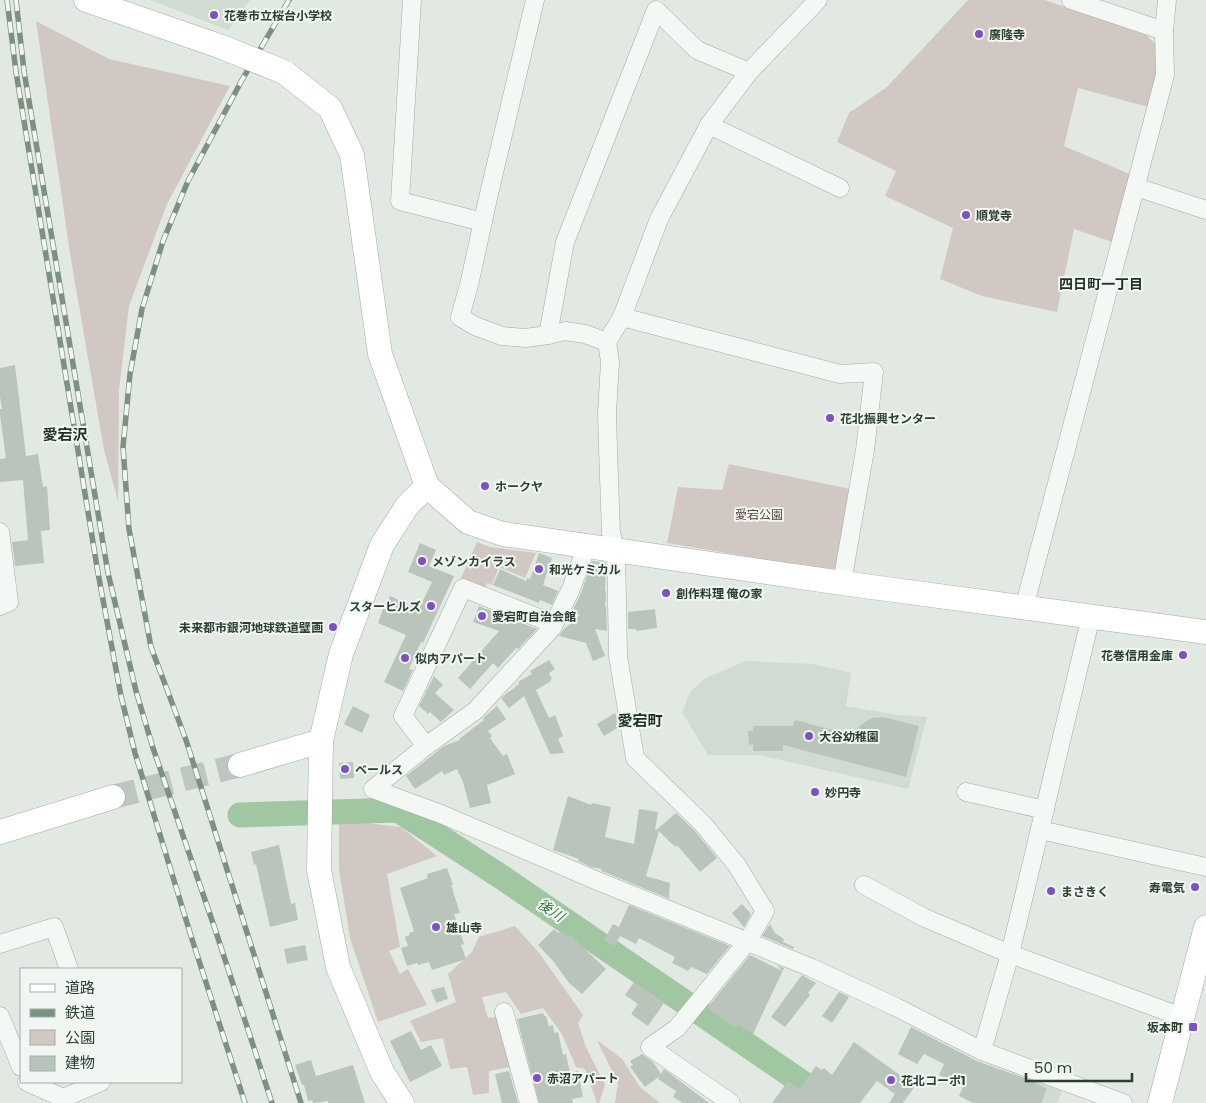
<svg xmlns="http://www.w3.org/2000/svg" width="1206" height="1103" viewBox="0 0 1206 1103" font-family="Poppins,'Noto Sans JP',sans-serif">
	<rect width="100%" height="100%" fill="#e2e9e3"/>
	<g fill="#d0dbd1">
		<polygon points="150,0 250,0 228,30"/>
		<polygon points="746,661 813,664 851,673 846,706 899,715 927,717 908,789 759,755 708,755 682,712 691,691 706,678"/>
		<polygon points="1027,1077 1062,1091 1057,1103 987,1103 1011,1099"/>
	</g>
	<g fill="#d2c8c3">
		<polygon points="968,0 1045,0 1146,35 1159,47 1160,76 1152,108 1078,88 1064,146 1132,175 1115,243 1074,229 1057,312 982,296 940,279 953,228 885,196 896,171 837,142 849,113 887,87"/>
		<polygon points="36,21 109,59 230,86 167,204 129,306 119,390 118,501 104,450 71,260"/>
		<polygon points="729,464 855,490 839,572 667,543 678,487 722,490"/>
		<polygon points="477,542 490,547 536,553 525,578 499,567 492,585 487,583 485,588 461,578"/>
		<polygon points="339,820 401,827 437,856 387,874 400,947 389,951 400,974 408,969 427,1005 378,1022 350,938 339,869"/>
		<polygon points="515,926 540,954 583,1015 578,1023 586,1047 605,1085 599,1103 597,1103 585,1069 576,1067 562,1034 543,1008 521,1014 506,992 482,997 488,1018 497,1017 510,1067 489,1071 489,1093 473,1095 467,1067 450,1069 443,1038 421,1042 410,1021 456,1002 448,974 472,952 479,937"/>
		<polygon points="597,1040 622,1059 640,1087 660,1103 615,1103 618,1083"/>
	</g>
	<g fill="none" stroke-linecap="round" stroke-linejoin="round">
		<polyline stroke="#a0c6a2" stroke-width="25" points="240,815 398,810 503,878 832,1103"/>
	</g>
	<g fill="#b9c5bb">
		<polygon points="15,365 26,456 38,454 43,487 47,486 50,530 41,531 44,563 15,566 12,542 28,540 23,480 0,482 0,459 6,458 0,415 0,409 2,409 0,397 0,368"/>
		<polygon points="420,543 436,550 429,566 454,576 423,643 421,642 409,669 413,670 403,691 384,682 406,635 378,623 385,603 387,604 390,596 419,609 432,582 408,572"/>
		<polygon points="539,553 552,558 543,585 558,591 552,605 540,600 539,603 493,585 500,569 526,581 527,578 530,579"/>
		<polygon points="592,561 606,563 605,591 606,591 606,596 605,606 606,607 607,631 595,629 605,656 593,661 586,643 559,636 563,630 580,615 572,612 581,593"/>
		<polygon points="479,606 537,629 518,649 516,648 498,668 493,663 470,689 458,678 499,631 473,622"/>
		<polygon points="655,609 657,628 636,631 636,629 628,629 628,612"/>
		<polygon points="549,660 555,669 549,673 552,679 550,680 551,681 536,690 549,718 555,715 563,736 558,739 564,753 550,754 524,696 509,708 501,698 519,684 518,682 532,674 530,671"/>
		<polygon points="434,676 443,685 435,693 454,710 441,722 430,712 428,714 419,706"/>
		<polygon points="353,706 370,715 362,733 344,724"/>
		<polygon points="497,706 506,719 488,731 492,736 490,738 503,756 507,754 515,774 487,785 491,803 470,808 463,782 457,769 444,775 442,771 415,789 406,776 444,746 460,740 459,739 484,720 483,718"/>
		<polygon points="615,713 617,718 619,727 604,736 597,724"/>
		<polygon points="883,717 919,726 906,777 783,745 783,751 753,751 753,744 749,745 748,731 753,731 753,726 793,726 795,720 856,736 859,727 865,722 872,718"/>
		<polygon points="353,762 354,778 340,779 339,763"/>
		<polygon points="568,796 591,805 592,803 611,807 605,837 634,844 639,809 658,812 655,831 676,813 695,831 717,858 700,872 677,845 676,847 671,843 659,831 646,876 670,883 669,897 670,899 604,872 601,871 602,869 591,867 578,861 579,859 553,850"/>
		<polygon points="279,845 291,904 295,903 298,920 270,927 256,864 254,865 251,852"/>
		<polygon points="447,868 453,885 451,885 460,913 454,914 464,944 461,945 466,959 432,970 429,962 418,965 417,963 407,966 401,948 408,946 405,937 410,935 409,933 414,931 400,888 428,878 427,874"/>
		<polygon points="742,904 751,914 744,927 732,913"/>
		<polygon points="629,905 730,946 707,974 691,967 688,971 672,963 675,957 639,938 636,944 620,936 615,946 604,940 613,924 619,927"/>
		<polygon points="770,924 775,933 784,939 783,942 794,947 793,949 762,936"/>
		<polygon points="554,929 558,933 562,931 568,937 570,935 606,969 582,994 569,983 554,962 538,945"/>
		<polygon points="305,945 308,960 287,964 284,949"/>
		<polygon points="750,955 782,971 777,965 784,968 753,1034 738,1025 736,1028 707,1008"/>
		<polygon points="802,975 816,983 808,993 810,995 785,1027 771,1017"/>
		<polygon points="634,982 664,1003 648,1026 631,1014 638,1004 625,995"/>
		<polygon points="444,987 448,999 436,1003 431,990"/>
		<polygon points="839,992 849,997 832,1023 822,1016"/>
		<polygon points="543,1013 544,1016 546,1016 549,1026 553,1025 554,1033 558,1032 563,1055 566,1054 570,1073 578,1071 583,1097 572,1099 573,1103 539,1103 517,1019"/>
		<polygon points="911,1027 977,1061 1033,1081 1047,1089 1041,1103 973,1103 959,1096 963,1087 939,1075 944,1064 924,1054 917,1064 898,1054"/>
		<polygon points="411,1031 421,1050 431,1045 442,1066 410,1082 390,1041"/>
		<polygon points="854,1042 915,1086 903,1103 889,1103 895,1094 877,1081 860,1103 772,1103 788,1081 799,1089 816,1066 822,1070 824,1068 832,1075"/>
		<polygon points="642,1054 653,1062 661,1074 664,1069 709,1103 683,1103 673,1097 676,1091 658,1079 660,1076 645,1087 630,1067 633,1065 630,1061"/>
		<polygon points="311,1060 316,1076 353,1065 365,1103 328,1103 328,1101 313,1103 312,1100 308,1101 304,1085 302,1085 295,1065"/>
		<polygon points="509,1071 518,1103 502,1103 495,1074"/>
	</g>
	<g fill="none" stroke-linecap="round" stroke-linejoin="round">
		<polyline stroke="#bdc7bf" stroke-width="24" stroke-dasharray="24 12" stroke-linecap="butt" points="113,797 240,765"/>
		<g stroke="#a0aca2" stroke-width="19">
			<g id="street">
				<polyline points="412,0 400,201 483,222"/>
				<polyline points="535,0 488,198 469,285 460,317 475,326 502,336 525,338 548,335 565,331 585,334 607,342"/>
				<polyline points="1071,0 1164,31"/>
				<polyline points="709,125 840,188"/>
				<polyline points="1136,187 1206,210"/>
				<polyline points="622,317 840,374 874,372 865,450 842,583"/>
				<polyline points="548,335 565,242 656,10 697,50 749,72"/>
				<polyline points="0,532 9,602 0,606"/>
				<polyline points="587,545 571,589 552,628 475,711 426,746 373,789 441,814 600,882 812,968 896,1007 982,1051 1123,1103"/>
				<polyline points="1024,608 1165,75 1164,31 1167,0"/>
				<polyline points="426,746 403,716 463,588 554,624"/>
				<polyline points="966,792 1045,810"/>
				<polyline points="1040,830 1206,867"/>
				<polyline points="864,885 925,918 1010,954 1182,1017"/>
				<polyline points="0,944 54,927 69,969"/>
				<polyline points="504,1012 529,1103"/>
				<polyline points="0,1016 21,1067"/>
				<polyline points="982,1051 1010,954 1091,616"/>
				<polyline points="27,1082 63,1098 65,1103"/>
				<polyline points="63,1098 101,1082"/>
				<polyline points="731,1103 650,1047 677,1028 747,942 765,911 736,864 703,824 635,758 618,656 616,550 611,533 608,448 607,413 610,362 607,342 622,317 659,219 709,125 749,72 818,0"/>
			</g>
		</g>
		<g stroke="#a0aca2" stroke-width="25">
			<g id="secondary">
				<polyline points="86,0 222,47"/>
				<polyline points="284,72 330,108 352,155 380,354 427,486 468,522 503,534 842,583 1206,632"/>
				<polyline points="240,765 321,741"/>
				<polyline points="0,832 113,797"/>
				<polyline points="402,1103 382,1072 338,967 319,870 321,741 341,654 382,545 407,506 427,486"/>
				<polyline points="1160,1103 1206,927"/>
			</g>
		</g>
		<use href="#street" stroke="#f4f8f5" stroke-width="18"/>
		<use href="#secondary" stroke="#fff" stroke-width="24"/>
		<g stroke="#7c9180" stroke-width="5.5">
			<g id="rail">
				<polyline points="7,0 16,72 98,573 121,696 135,753 191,936 245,1103"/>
				<polyline points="16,0 24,71 108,573 136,691 153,748 215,929 272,1103"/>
				<polyline points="289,0 242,80 188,181 163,241 142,309 130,374 123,447 129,529 151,647 186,740 301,1103"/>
			</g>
		</g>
		<use href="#rail" stroke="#f1f6f2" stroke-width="4" stroke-dasharray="11" stroke-linecap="butt"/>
		<g stroke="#a0aca2" stroke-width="25" stroke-linecap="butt">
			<polyline id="secondary-bridge" points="222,47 284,72"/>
		</g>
		<use href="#secondary-bridge" stroke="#fff" stroke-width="24"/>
	</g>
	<g fill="#7d51c3" stroke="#f1f6f2" stroke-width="2">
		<circle cx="214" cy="15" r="5"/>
		<circle cx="979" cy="34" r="5"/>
		<circle cx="966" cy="215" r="5"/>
		<circle cx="830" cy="418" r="5"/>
		<circle cx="485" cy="486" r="5"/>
		<circle cx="422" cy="561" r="5"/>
		<circle cx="539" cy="569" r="5"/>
		<circle cx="666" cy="593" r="5"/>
		<circle cx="431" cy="606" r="5"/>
		<circle cx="482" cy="616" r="5"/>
		<circle cx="333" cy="627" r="5"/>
		<circle cx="1183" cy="655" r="5"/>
		<circle cx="405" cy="658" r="5"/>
		<circle cx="809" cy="736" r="5"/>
		<circle cx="345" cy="769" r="5"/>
		<circle cx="815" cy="792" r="5"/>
		<circle cx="1195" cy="887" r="5"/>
		<circle cx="1051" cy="891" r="5"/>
		<circle cx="436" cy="927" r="5"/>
		<rect x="1188" y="1022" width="10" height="10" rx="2.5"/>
		<circle cx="537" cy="1078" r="5"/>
		<circle cx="891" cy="1080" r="5"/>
	</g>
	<g text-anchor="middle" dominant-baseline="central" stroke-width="4" stroke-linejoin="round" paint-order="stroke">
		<g font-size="12" font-weight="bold" fill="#2b3f2f" stroke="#f1f6f2" text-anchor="start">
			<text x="224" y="15">花巻市立桜台小学校</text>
			<text x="989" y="34">廣隆寺</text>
			<text x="976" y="215">順覚寺</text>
			<text x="840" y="418">花北振興センター</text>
			<text x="495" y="486">ホークヤ</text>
			<text x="432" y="561">メゾンカイラス</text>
			<text x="549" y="569">和光ケミカル</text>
			<text x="676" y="593">創作料理 俺の家</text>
			<text x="421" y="606" text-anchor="end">スターヒルズ</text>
			<text x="492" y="616">愛宕町自治会館</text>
			<text x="323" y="627" text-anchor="end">未来都市銀河地球鉄道壁画</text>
			<text x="1173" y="655" text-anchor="end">花巻信用金庫</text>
			<text x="415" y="658">似内アパート</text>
			<text x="819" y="736">大谷幼稚園</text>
			<text x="355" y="769">ベールス</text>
			<text x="825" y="792">妙円寺</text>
			<text x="1185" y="887" text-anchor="end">寿電気</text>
			<text x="1061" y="891">まさきく</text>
			<text x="446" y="927">雄山寺</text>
			<text x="1183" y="1027" text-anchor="end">坂本町</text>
			<text x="547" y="1078">赤沼アパート</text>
			<text x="901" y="1080">花北コーポ1</text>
		</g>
		<g font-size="12" fill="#5a453a" stroke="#f1f6f2">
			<text x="759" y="514">愛宕公園</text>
		</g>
		<g font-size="14" font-weight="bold" fill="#1d3021" stroke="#f1f6f2">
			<text x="1101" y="284">四日町一丁目</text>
		</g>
		<g font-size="14" font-style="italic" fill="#39703e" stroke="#f1f6f2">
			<text transform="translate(551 910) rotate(34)">後川</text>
		</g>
		<g font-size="15" font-weight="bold" fill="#1d3021" stroke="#f1f6f2">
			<text x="65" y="434">愛宕沢</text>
			<text x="640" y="720">愛宕町</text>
		</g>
	</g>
	<rect x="20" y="968" width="162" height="115" fill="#f1f6f2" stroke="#a2ada4"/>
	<rect x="30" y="984" width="25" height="8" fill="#ffffff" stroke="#a2ada4"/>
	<text x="65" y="993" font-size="15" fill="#2b3f2f">道路</text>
	<rect x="30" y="1009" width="25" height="8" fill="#7c9180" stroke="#a2ada4"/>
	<text x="65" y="1018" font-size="15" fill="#2b3f2f">鉄道</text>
	<rect x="30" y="1030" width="25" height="15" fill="#d2c8c3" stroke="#a2ada4"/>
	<text x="65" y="1043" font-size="15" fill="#2b3f2f">公園</text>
	<rect x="30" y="1056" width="25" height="15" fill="#b9c5bb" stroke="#a2ada4"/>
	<text x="65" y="1068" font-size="15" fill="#2b3f2f">建物</text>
	<path d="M1026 1073v8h106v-8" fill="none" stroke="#2b3f2f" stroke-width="2.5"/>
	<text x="1034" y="1073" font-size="15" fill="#2b3f2f" stroke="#f1f6f2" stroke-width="4" paint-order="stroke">50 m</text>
</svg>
